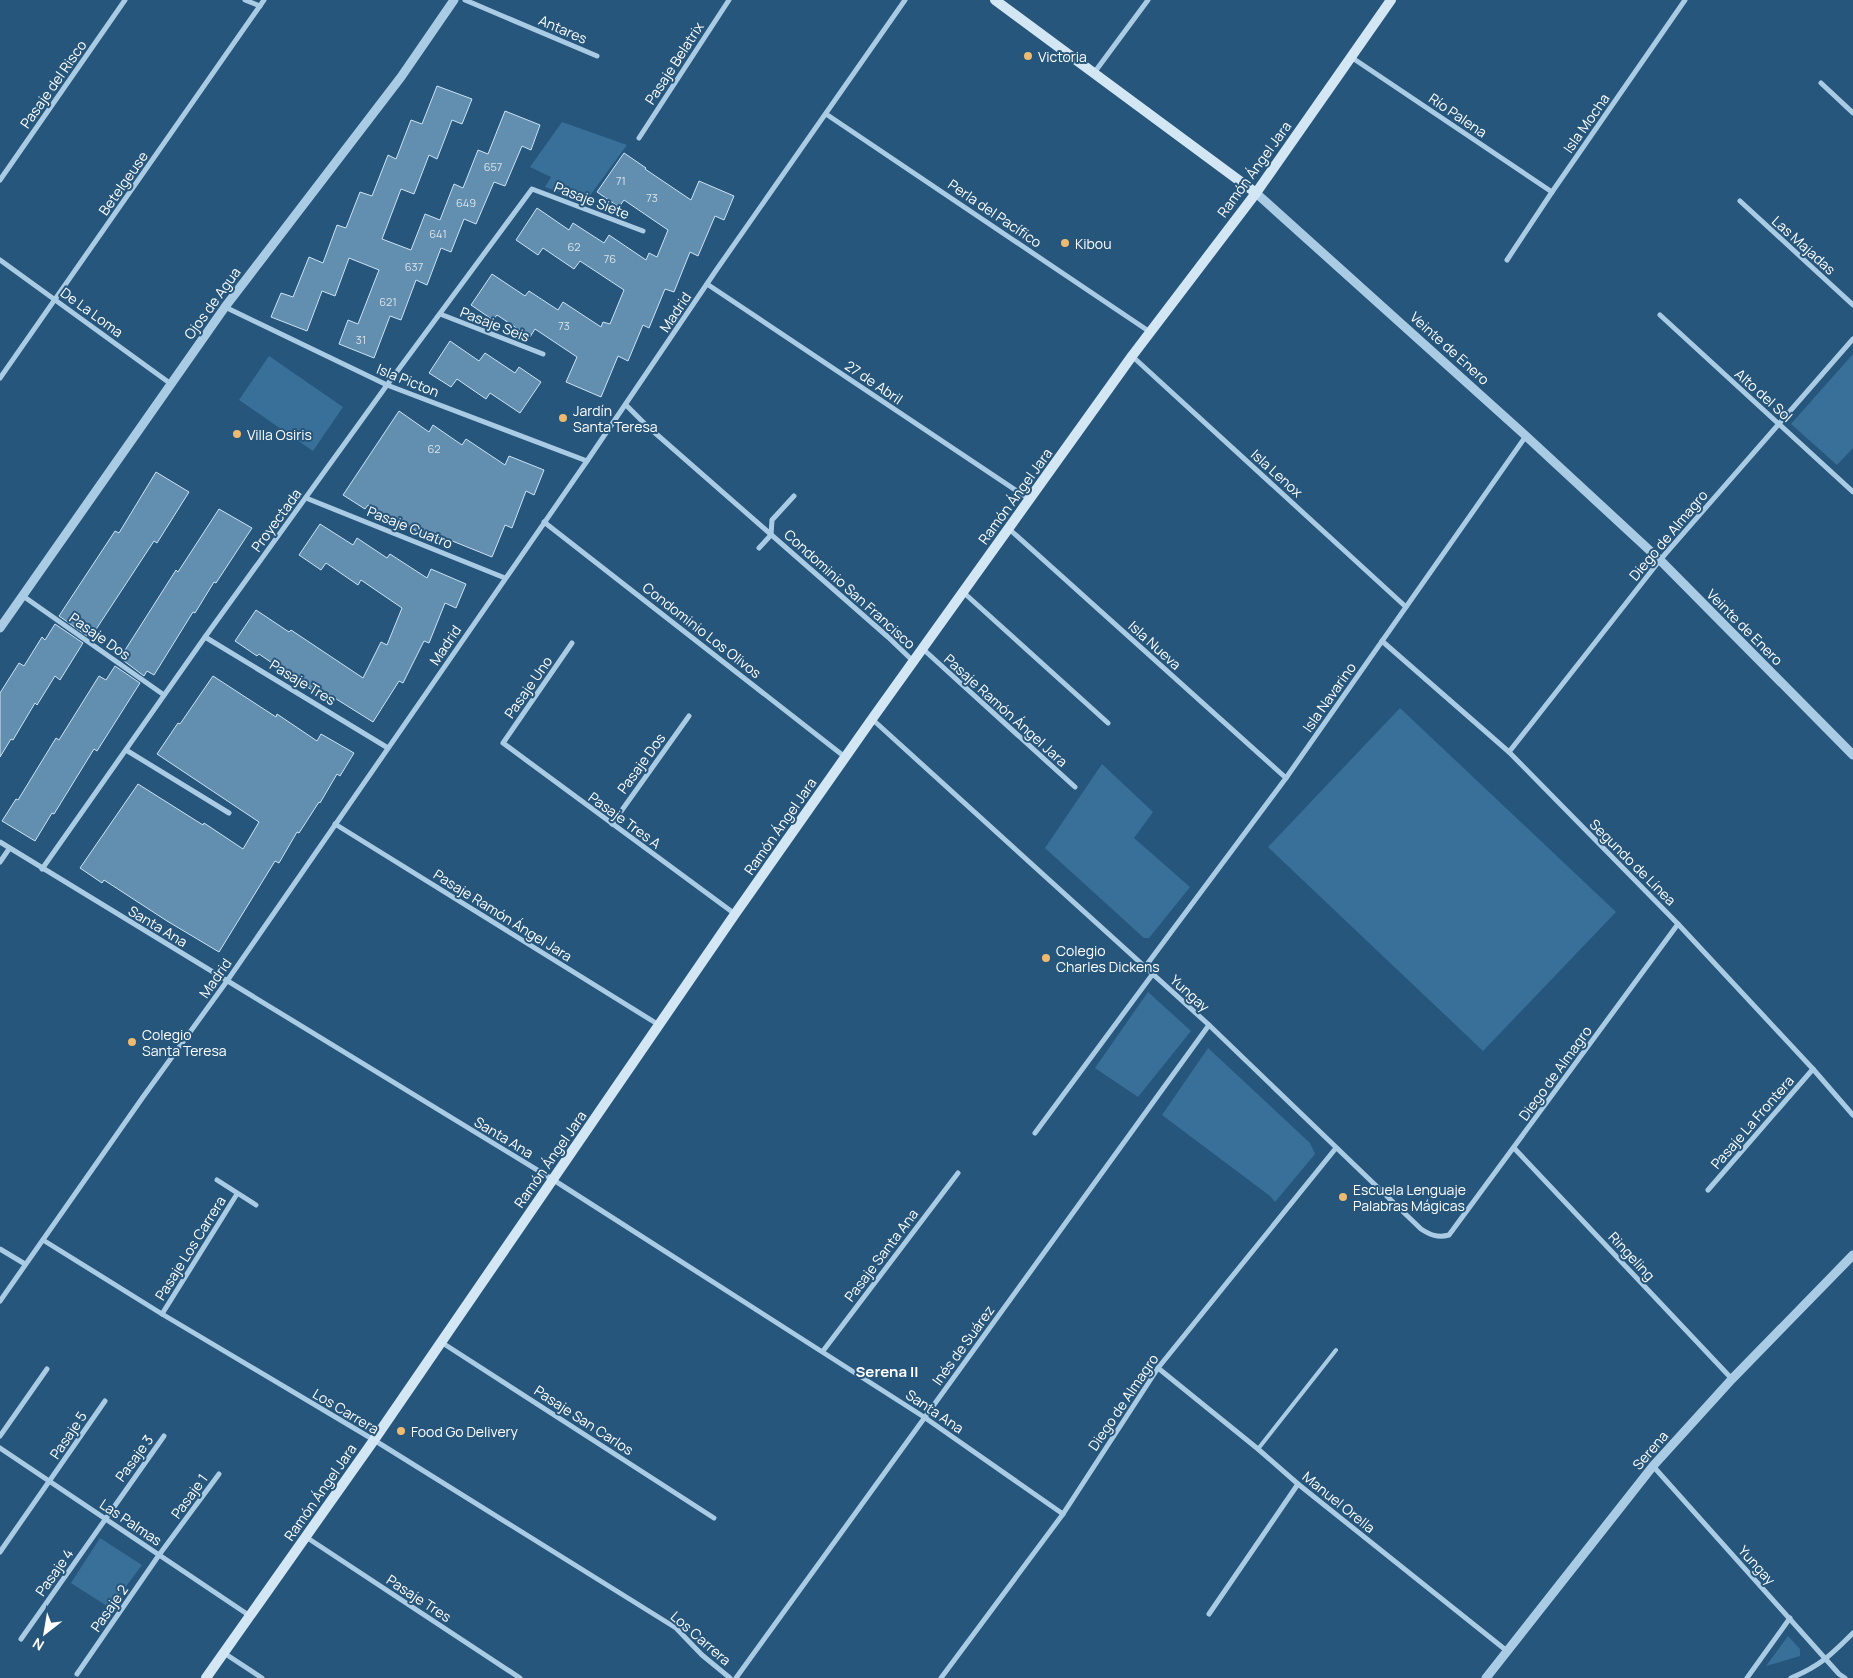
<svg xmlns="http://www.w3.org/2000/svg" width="1853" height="1678" viewBox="0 0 1853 1678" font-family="Manrope,sans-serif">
	<rect width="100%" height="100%" fill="#26567c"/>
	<g fill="#397099">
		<polygon points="562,122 627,145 586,201 545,187 551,177 530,167"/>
		<polygon points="1853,354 1853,448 1837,465 1791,424"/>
		<polygon points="269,356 343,407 313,451 239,400"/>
		<polygon points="1400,708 1616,912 1483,1051 1268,847"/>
		<polygon points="1102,764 1153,812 1134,838 1190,887 1149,938 1144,938 1045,848"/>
		<polygon points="1148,992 1191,1031 1138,1097 1095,1068"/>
		<polygon points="1208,1048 1310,1143 1315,1154 1275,1202 1270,1196 1162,1115"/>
		<polygon points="100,1538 142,1565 110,1608 71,1583"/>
		<polygon points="1788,1636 1800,1649 1800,1656 1766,1666"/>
	</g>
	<g fill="#628eaf" stroke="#cde3f4">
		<polygon points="437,86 472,99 462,124 452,120 437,159 429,155 414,194 401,189 382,239 411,250 425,214 440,220 454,184 463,188 478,150 488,154 505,111 540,125 531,150 522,146 505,186 494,182 476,224 464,219 451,252 441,248 427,285 416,280 401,320 390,316 374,358 339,344 348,320 358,324 379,270 349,258 335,296 322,291 307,331 271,317 281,293 293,297 309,257 323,263 337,225 346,228 360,192 372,196 388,155 396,159 411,120 422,124"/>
		<polygon points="624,153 646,168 645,169 691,200 699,181 734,196 724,220 715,216 698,256 690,252 674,292 665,289 649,328 643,325 628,361 618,356 601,397 566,382 577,357 535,329 530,337 497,315 493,320 471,305 492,274 525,296 529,291 558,310 563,302 601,327 603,322 610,324 624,290 580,261 574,269 543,248 538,255 516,240 537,208 569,230 573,223 604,243 609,235 646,260 649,253 657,257 668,230 624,200 619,207 597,192"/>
		<polygon points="450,341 479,361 485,353 515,373 519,367 541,382 520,413 490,393 486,399 457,379 451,387 429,373"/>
		<polygon points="399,411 429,432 433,425 462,445 466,439 505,465 509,456 544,470 534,495 526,491 512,528 505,525 492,557 435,534 430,540 398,519 396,523 368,505 365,509 343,495"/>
		<polygon points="156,472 189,492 157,543 154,541 93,634 90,632 87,636 59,616 115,531 119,533"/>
		<polygon points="219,509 252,528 216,583 214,582 195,613 193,612 154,675 147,671 144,676 120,658 176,570 178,572"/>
		<polygon points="320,524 353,545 357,538 387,558 390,554 427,578 431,569 466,584 456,608 445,603 429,643 424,641 403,683 399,681 373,722 325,692 322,697 259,654 257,656 235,641 256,610 289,632 291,630 363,678 381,642 387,645 402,608 361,580 358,585 326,563 321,570 299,555"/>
		<polygon points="55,624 83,643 60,680 55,676 37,705 35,703 13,740 11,739 0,757 0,693 19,663 24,666 42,637 45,640"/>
		<polygon points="115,666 140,683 97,751 94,749 54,814 52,813 35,841 2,821 16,799 18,800 56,738 59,740 99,676 106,680"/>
		<polygon points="213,676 276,717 277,714 317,741 321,734 354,753 340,776 337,774 320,803 319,802 299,833 297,832 279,863 275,861 219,952 167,921 104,880 102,883 80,868 138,784 203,825 204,823 243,849 259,822 157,754 178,723 180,724"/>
	</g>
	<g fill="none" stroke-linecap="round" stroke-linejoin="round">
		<polyline stroke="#aacbe4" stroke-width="4" points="1258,1449 1336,1350"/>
		<g stroke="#aacbe4" stroke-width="5">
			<polyline points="245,0 260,6"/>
			<polyline points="465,0 597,56"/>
			<polyline points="1351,57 1552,192"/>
			<polyline points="1094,73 1148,0"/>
			<polyline points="1821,83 1853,113"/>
			<polyline points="826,114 1150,332"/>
			<polyline points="639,138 729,0"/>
			<polyline points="0,180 125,0"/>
			<polyline points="1740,201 1853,305"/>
			<polyline points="0,260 171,384"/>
			<polyline points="1507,260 1552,192 1685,0"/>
			<polyline points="707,284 1029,499"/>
			<polyline points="225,307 387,385 587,461"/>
			<polyline points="440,314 543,354"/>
			<polyline points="1660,315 1853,492"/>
			<polyline points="1132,356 1406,607"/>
			<polyline points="0,378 264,0"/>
			<polyline points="626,405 646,425 888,637 913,661"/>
			<polyline points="306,498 505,578"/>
			<polyline points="544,522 845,757"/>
			<polyline points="1008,528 1286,778"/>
			<polyline points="759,548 771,535 772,520 794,496"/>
			<polyline points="963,592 1108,723"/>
			<polyline points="23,596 164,695"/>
			<polyline points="205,637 388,748"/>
			<polyline points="1382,641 1509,752 1678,924 1813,1069 1853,1115"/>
			<polyline points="572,643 503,743 735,914"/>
			<polyline points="923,649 1075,787"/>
			<path d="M872,719L1209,1025L1421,1229C1430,1235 1438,1238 1449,1235L1678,924"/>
			<polyline points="126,750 229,813"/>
			<polyline points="1509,752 1660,560 1853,339"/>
			<polyline points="335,824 659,1025"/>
			<polyline points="612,824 689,716"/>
			<polyline points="0,842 552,1179 924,1417 1063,1514"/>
			<polyline points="0,862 9,849"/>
			<polyline points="42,869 205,637 387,385 532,189 643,231"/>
			<polyline points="1145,967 1286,778 1526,436"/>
			<polyline points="1035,1133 1152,975"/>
			<polyline points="1514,1148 1732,1379"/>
			<polyline points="217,1180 256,1205"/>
			<polyline points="1708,1190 1813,1069"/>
			<polyline points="43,1240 162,1314 374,1440 676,1628 702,1655 730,1678"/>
			<polyline points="0,1249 25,1264"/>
			<polyline points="0,1301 143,1097 227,981 587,461 717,269 905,0"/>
			<polyline points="162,1314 237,1194"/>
			<polyline points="441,1342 714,1518"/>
			<polyline points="823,1351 958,1173"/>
			<polyline points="1158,1368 1258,1449 1298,1484 1507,1651"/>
			<polyline points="0,1436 47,1369"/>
			<polyline points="0,1448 250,1616"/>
			<polyline points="1653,1466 1839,1674 1845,1678"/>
			<polyline points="306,1537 520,1678"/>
			<polyline points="0,1552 105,1401"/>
			<polyline points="1209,1614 1298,1484"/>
			<polyline points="21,1639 164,1436"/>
			<polyline points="224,1653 262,1678"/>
			<polyline points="77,1674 159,1555 219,1474"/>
			<polyline points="736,1678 1209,1025"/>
			<polyline points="941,1678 1063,1514 1158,1368 1336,1148"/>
			<polyline points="1747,1678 1790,1618"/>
			<path d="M1791,1678C1820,1666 1831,1655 1853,1633"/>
		</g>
		<g stroke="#aacbe4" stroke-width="9">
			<polyline points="1256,193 1526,436 1660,560 1853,755"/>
			<polyline points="0,628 225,307 401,77 454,0"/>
			<polyline points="1486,1678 1653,1466 1732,1379 1853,1255"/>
		</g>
		<g stroke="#d3e6f4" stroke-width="10">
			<polyline points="995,0 1256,193"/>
			<polyline points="206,1678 374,1440 735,914 872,719 1132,356 1256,193 1391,0"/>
		</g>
	</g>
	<g fill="#edba70" stroke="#26567c" stroke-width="2">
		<circle cx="1028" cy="56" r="5"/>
		<circle cx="1065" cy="243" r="5"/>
		<circle cx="563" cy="418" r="5"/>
		<circle cx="237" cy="434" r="5"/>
		<circle cx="1046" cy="958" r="5"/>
		<circle cx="132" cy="1042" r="5"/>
		<circle cx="1343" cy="1197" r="5"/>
		<circle cx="401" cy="1431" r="5"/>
	</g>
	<g text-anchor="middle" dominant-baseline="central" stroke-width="4" stroke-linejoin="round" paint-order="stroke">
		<g font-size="11" fill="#d8e3eb">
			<text x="493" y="166">657</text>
			<text x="621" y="180">71</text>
			<text x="652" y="197">73</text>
			<text x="466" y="202">649</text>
			<text x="438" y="233">641</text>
			<text x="574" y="246">62</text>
			<text x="610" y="258">76</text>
			<text x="414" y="266">637</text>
			<text x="388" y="301">621</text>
			<text x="564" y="325">73</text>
			<text x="361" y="339">31</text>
			<text x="434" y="448">62</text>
		</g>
		<g font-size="14" fill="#fff" stroke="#26567c">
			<text transform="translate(563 29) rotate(23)">Antares</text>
			<text transform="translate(674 63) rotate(-57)">Pasaje Belatrix</text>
			<text transform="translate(53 84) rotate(-55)">Pasaje del Risco</text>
			<text transform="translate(1458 115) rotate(34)">Río Palena</text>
			<text transform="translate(1586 123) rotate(-55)">Isla Mocha</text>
			<text transform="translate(1254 169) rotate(-54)">Ramón Ángel Jara</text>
			<text transform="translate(123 183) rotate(-55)">Betelgeuse</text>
			<text transform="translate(592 200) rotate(21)">Pasaje Siete</text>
			<text transform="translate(995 213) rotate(34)">Perla del Pacífico</text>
			<text transform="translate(1804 245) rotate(42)">Las Majadas</text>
			<text transform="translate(212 303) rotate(-54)">Ojos de Agua</text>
			<text transform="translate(92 312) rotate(36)">De La Loma</text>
			<text transform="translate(675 312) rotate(-56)">Madrid</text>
			<text transform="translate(495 324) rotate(21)">Pasaje Seis</text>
			<text transform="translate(1450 348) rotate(42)">Veinte de Enero</text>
			<text transform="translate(408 380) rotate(22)">Isla Picton</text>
			<text transform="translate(874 382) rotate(34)">27 de Abril</text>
			<text transform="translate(1764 395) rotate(42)">Alto del Sol</text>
			<text transform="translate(1277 473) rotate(42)">Isla Lenox</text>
			<text transform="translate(1015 496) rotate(-54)">Ramón Ángel Jara</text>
			<text transform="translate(276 520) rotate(-54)">Proyectada</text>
			<text transform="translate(410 527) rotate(22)">Pasaje Cuatro</text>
			<text transform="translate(1668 535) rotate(-50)">Diego de Almagro</text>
			<text transform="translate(850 589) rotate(42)">Condominio San Francisco</text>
			<text transform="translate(1745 627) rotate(45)">Veinte de Enero</text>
			<text transform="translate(702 630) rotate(38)">Condominio Los Olivos</text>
			<text transform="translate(100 636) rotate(35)">Pasaje Dos</text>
			<text transform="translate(445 645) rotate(-56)">Madrid</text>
			<text transform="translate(1155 645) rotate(42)">Isla Nueva</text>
			<text transform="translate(303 682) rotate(31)">Pasaje Tres</text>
			<text transform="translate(528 687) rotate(-55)">Pasaje Uno</text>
			<text transform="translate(1329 697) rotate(-55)">Isla Navarino</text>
			<text transform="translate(1006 710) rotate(42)">Pasaje Ramón Ángel Jara</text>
			<text transform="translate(641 763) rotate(-54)">Pasaje Dos</text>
			<text transform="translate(625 820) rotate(36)">Pasaje Tres A</text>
			<text transform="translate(780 826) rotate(-55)">Ramón Ángel Jara</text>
			<text transform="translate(1633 862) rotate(45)">Segundo de Línea</text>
			<text transform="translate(503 915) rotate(32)">Pasaje Ramón Ángel Jara</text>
			<text transform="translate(158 926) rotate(31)">Santa Ana</text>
			<text transform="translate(215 978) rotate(-55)">Madrid</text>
			<text transform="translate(1190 993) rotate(42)">Yungay</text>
			<text transform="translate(1555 1073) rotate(-54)">Diego de Almagro</text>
			<text transform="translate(1752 1122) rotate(-49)">Pasaje La Frontera</text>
			<text transform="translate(504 1137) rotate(31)">Santa Ana</text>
			<text transform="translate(550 1159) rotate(-55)">Ramón Ángel Jara</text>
			<text transform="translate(190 1248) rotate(-58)">Pasaje Los Carrera</text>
			<text transform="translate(881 1255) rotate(-53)">Pasaje Santa Ana</text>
			<text transform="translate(1632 1256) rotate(47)">Ringeling</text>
			<text transform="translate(963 1345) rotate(-54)">Inés de Suárez</text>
			<text transform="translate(1123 1402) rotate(-56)">Diego de Almagro</text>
			<text transform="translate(346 1411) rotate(31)">Los Carrera</text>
			<text transform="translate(935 1411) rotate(34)">Santa Ana</text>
			<text transform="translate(584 1420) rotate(33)">Pasaje San Carlos</text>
			<text transform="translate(68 1435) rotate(-56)">Pasaje 5</text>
			<text transform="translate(1650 1450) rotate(-49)">Serena</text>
			<text transform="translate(134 1458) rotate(-54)">Pasaje 3</text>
			<text transform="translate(320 1492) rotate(-55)">Ramón Ángel Jara</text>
			<text transform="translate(189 1496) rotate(-54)">Pasaje 1</text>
			<text transform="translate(1339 1502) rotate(39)">Manuel Orella</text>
			<text transform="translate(131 1522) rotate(34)">Las Palmas</text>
			<text transform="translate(1757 1565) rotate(48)">Yungay</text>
			<text transform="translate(54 1572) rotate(-55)">Pasaje 4</text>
			<text transform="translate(419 1598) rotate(33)">Pasaje Tres</text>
			<text transform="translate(109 1608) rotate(-55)">Pasaje 2</text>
			<text transform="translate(701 1638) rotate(41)">Los Carrera</text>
		</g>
		<g font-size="14" fill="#fff" stroke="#26567c" text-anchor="start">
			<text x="1038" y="56">Victoria</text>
			<text x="1075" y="243">Kibou</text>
			<text x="573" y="410">Jardín<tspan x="573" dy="16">Santa Teresa</tspan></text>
			<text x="247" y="434">Villa Osiris</text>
			<text x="1056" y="950">Colegio<tspan x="1056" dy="16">Charles Dickens</tspan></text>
			<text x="142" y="1034">Colegio<tspan x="142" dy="16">Santa Teresa</tspan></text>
			<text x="1353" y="1189">Escuela Lenguaje<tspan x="1353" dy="16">Palabras Mágicas</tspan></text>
			<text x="411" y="1431">Food Go Delivery</text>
		</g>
		<g font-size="15" font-weight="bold" fill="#fff" stroke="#26567c">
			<text x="887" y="1371">Serena II</text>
		</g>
	</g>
	<g transform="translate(45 1633) rotate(211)" stroke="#26567c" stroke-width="4" paint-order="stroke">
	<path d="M0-4L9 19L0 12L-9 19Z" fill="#ffffff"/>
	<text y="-8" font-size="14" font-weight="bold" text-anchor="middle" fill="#ffffff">N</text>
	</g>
</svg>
